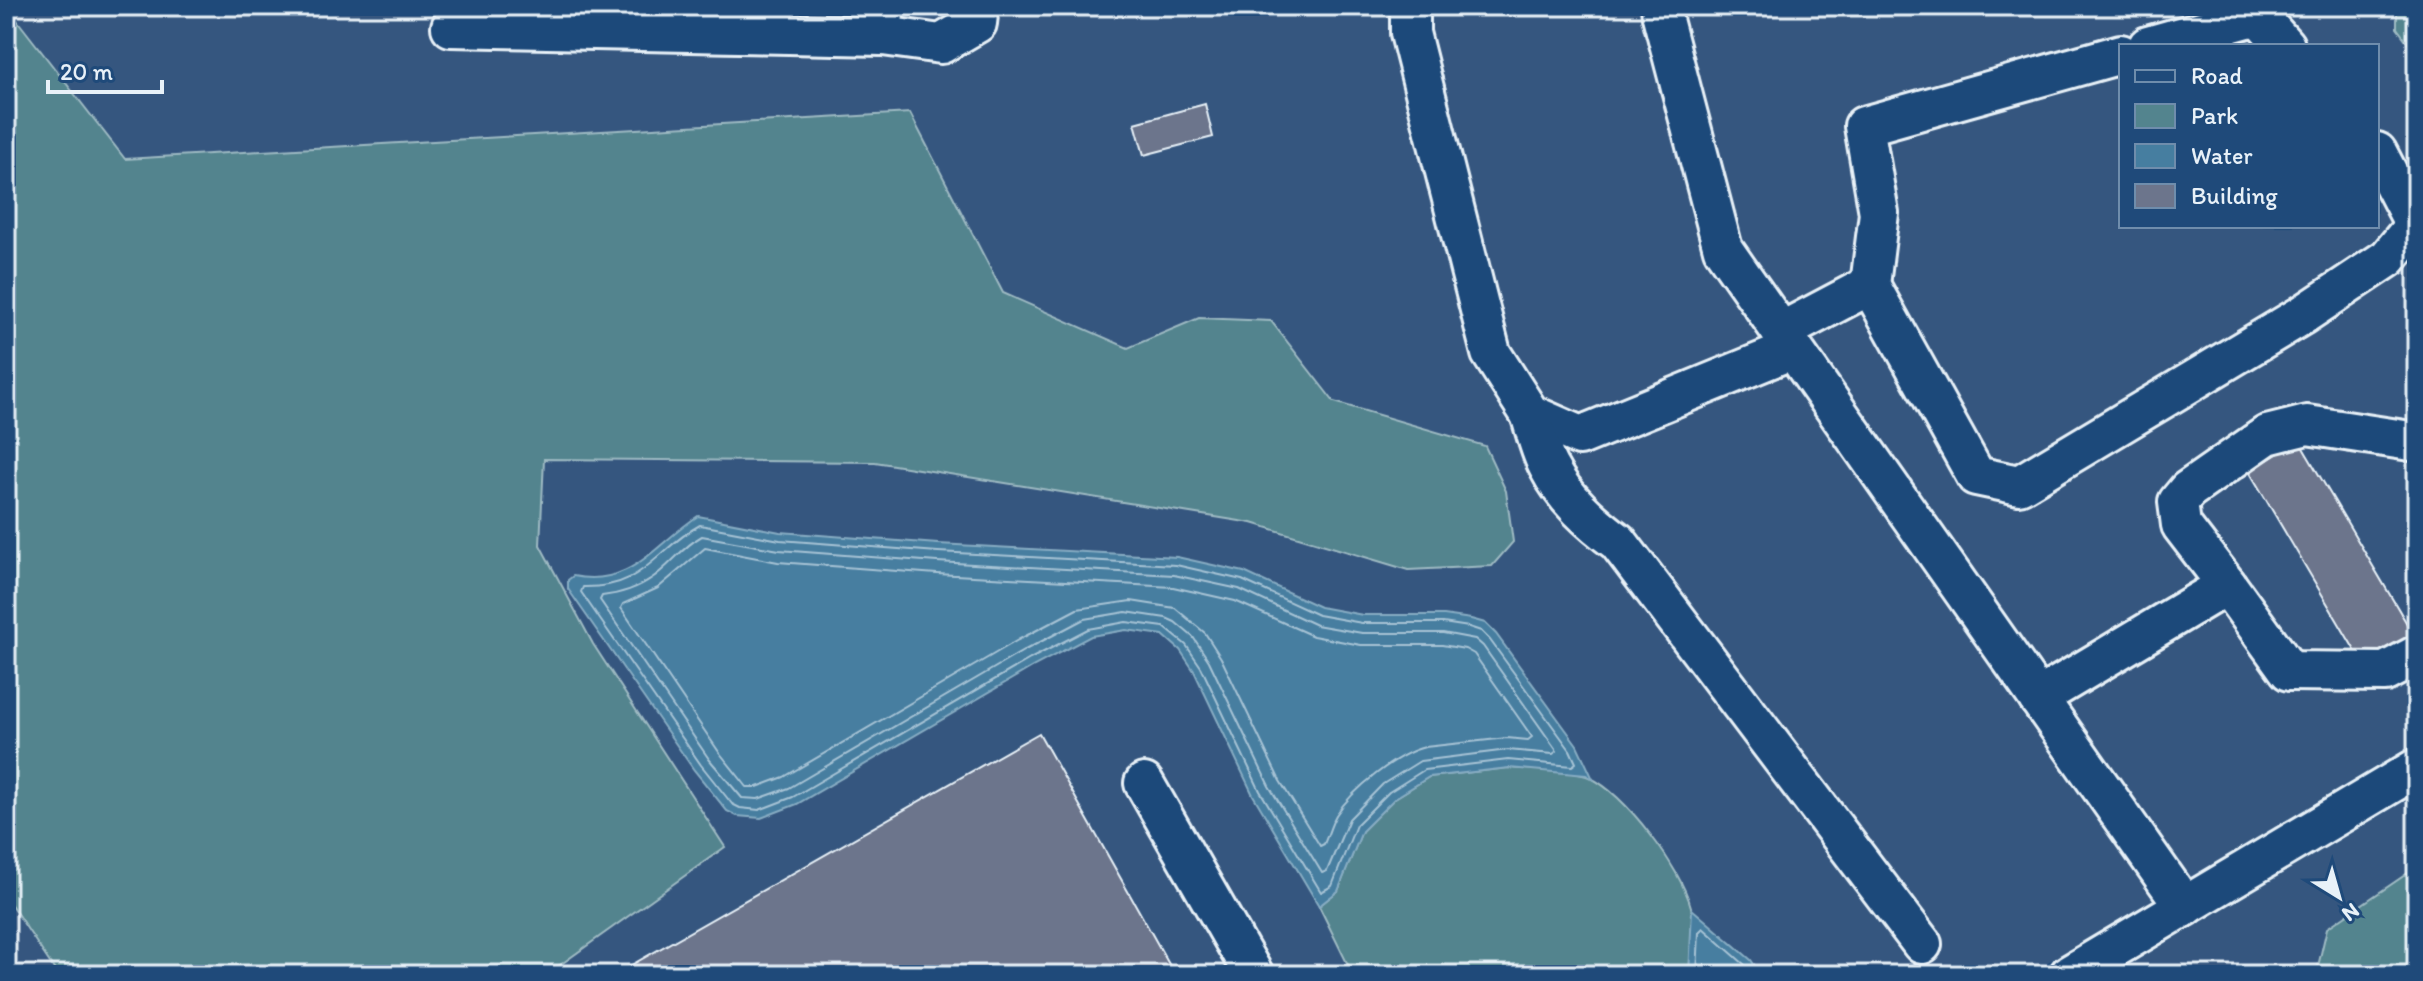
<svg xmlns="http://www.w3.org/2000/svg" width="2423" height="981" viewBox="0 0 2423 981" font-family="Itim,sans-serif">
	<rect width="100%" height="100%" fill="#1f4a7a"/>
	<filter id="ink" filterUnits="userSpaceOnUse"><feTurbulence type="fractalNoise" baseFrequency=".0125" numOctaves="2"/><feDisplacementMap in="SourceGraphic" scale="16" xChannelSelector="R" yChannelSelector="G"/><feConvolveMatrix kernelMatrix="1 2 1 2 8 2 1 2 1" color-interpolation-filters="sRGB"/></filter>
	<g filter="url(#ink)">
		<g fill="#36577f" fill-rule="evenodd">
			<path d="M7,6H2397V28L2417,55V742L2026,975H1761L1751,960L1692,909L1677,875L1640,820L1608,789L1593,779L1577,745L1496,634L1485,623L1444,615H1363L1320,607L1244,572L1177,557L938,544L780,532L698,516L673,534L642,563L610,577L588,579L573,576L568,589L694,770L727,811L797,804L1034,666L1091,636L1126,630L1164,635L1180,650L1194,671L1253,795L1319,906L1353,975H546L725,847L593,644L539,545L544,459L875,462L1252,523L1409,570L1492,566L1485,446L1334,402L1271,321L1199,318L1128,348L1003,293L910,113L125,159ZM2121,46H2377V226H2121Z"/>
			<polygon points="2417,794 2417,867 2327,928 2316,975 2112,975"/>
			<polygon points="6,897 58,975 6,975"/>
		</g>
		<g fill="#53848e" stroke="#9ebac3" stroke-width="2">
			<polygon points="6,6 125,159 910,113 1003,293 1128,348 1199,318 1271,321 1334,402 1485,446 1506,491 1513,542 1492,566 1408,570 1252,523 875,462 544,459 540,545 593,644 725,847 546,975 58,975 6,897"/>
			<polygon points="2397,6 2417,6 2417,55 2397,28"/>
			<path d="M1509,768C1527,770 1574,770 1589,777C1626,795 1680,867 1691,907C1695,923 1691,958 1689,975H1353L1319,906L1338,891L1362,831L1395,798L1429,777Z"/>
			<polygon points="2417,867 2417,975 2316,975 2327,928"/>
		</g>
		<g fill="#467ea0" stroke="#87acc3" stroke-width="2">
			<path d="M698,516L780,532L938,544L1177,557L1244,572L1320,607L1363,615H1444L1471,619L1485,623L1496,634L1577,745L1593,779L1586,775L1509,768L1429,777L1395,798L1362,831L1338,891L1319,906L1253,795L1194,671L1180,650L1163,635L1126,630L1091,636L1034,666L797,804L761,818L737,816L727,811L694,770L568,589V580L573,576C631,588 655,544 698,516Z"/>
			<polygon points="1692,909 1751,960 1761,975 1689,975"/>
		</g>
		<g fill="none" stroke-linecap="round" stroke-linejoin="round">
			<g stroke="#a7c3d5" stroke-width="2">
				<path d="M700,525L780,540L938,552L1176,565L1242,580L1318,615L1362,623H1443L1469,627L1481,631L1490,640L1570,750L1576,763L1572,766L1508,760L1424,770L1389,792L1356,825L1332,886L1321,892L1260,791L1201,667L1186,645L1164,627L1126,622L1088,629L1030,659L793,797L759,810L740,808L732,804L701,765L581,592L583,587C646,588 654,550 700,525Z"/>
				<path d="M702,536L779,550L937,562L1174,575L1239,589L1316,625L1362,633H1443L1475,639L1483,646L1557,751L1553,754L1508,750L1420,761L1383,784L1349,819L1327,871L1322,873L1269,786L1209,661L1193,637L1175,622L1166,618L1126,612L1084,619L1025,650L789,788L758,799L742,798L709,759L600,600L602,596C619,594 638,588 652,578C670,566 682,547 702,536Z"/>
				<path d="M705,548L778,562L937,574L1173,587L1235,601L1313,636L1361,645H1442L1465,649L1474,654L1532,737L1528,740L1507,738L1425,747C1396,754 1352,790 1336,815C1331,824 1328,835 1324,844L1320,846L1280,781L1221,658L1205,633L1175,608L1131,601L1077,609L1018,640L784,777L757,787H747L719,752L621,608L623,604L658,588Z"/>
				<polyline points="1697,975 1699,932 1703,928 1745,965 1752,975"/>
			</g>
		</g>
		<g fill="#6c758c" stroke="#e8f1f8" stroke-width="2">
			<polygon points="1205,104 1213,137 1144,155 1135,123"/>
			<polygon points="2299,441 2416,639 2366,669 2249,471"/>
			<polygon points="1039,733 1175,975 614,975"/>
		</g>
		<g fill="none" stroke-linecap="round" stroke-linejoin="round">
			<g stroke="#e8f1f8" stroke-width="44">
				<g id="minor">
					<polyline points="884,6 883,36 941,44 977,23 979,6"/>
					<polyline points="1410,6 1410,33 1491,353 1530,414 1580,436 1793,349"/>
					<polyline points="1661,6 1662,16 1723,249 2185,907"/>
					<polyline points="451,27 883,36"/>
					<polyline points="2148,46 2258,15 2285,46"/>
					<polyline points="1870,285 1879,213 1864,126 2121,54"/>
					<polyline points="1781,332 1870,285 1976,476 2019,485 2301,316 2388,258 2415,225 2377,152"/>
					<path d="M1530,414C1536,432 1540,452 1549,468C1565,499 1591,522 1618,542L1922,944"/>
					<polyline points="2227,585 2181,525 2178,502 2188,490 2267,435 2307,425 2417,442"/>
					<polyline points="2038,698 2227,585 2289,671 2385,672 2417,655"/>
					<polyline points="1144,783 1254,975"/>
					<polyline points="2069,975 2417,768"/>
				</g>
			</g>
			<use href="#minor" stroke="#1f4a7a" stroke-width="38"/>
		</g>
	</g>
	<rect width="2423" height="981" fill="none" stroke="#1f4a7a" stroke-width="32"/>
	<rect x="16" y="16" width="2391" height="949" fill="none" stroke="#e8f1f8" stroke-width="3" filter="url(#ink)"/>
	<rect x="2119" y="44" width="260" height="184" fill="#1f4a7a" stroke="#6f8dac" stroke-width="2"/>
	<rect x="2135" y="70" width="40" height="12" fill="#1f4a7a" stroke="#6f8dac" stroke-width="2"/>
	<text x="2191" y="84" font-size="24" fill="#e8f1f8">Road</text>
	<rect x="2135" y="104" width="40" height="24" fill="#53848e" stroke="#6f8dac" stroke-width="2"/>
	<text x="2191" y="124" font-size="24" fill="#e8f1f8">Park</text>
	<rect x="2135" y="144" width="40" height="24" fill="#467ea0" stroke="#6f8dac" stroke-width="2"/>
	<text x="2191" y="164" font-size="24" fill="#e8f1f8">Water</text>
	<rect x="2135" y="184" width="40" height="24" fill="#6c758c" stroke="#6f8dac" stroke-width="2"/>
	<text x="2191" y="204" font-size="24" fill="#e8f1f8">Building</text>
	<g transform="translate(2339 897) rotate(143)" stroke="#1f4a7a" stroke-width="6" paint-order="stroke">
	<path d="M0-6L14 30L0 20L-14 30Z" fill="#e8f1f8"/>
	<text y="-12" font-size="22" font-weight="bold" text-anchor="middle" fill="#e8f1f8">N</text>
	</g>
	<path d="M48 80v12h114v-12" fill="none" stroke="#e8f1f8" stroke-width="4"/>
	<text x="60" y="80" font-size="24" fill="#e8f1f8" stroke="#1f4a7a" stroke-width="6" paint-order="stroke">20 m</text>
</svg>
